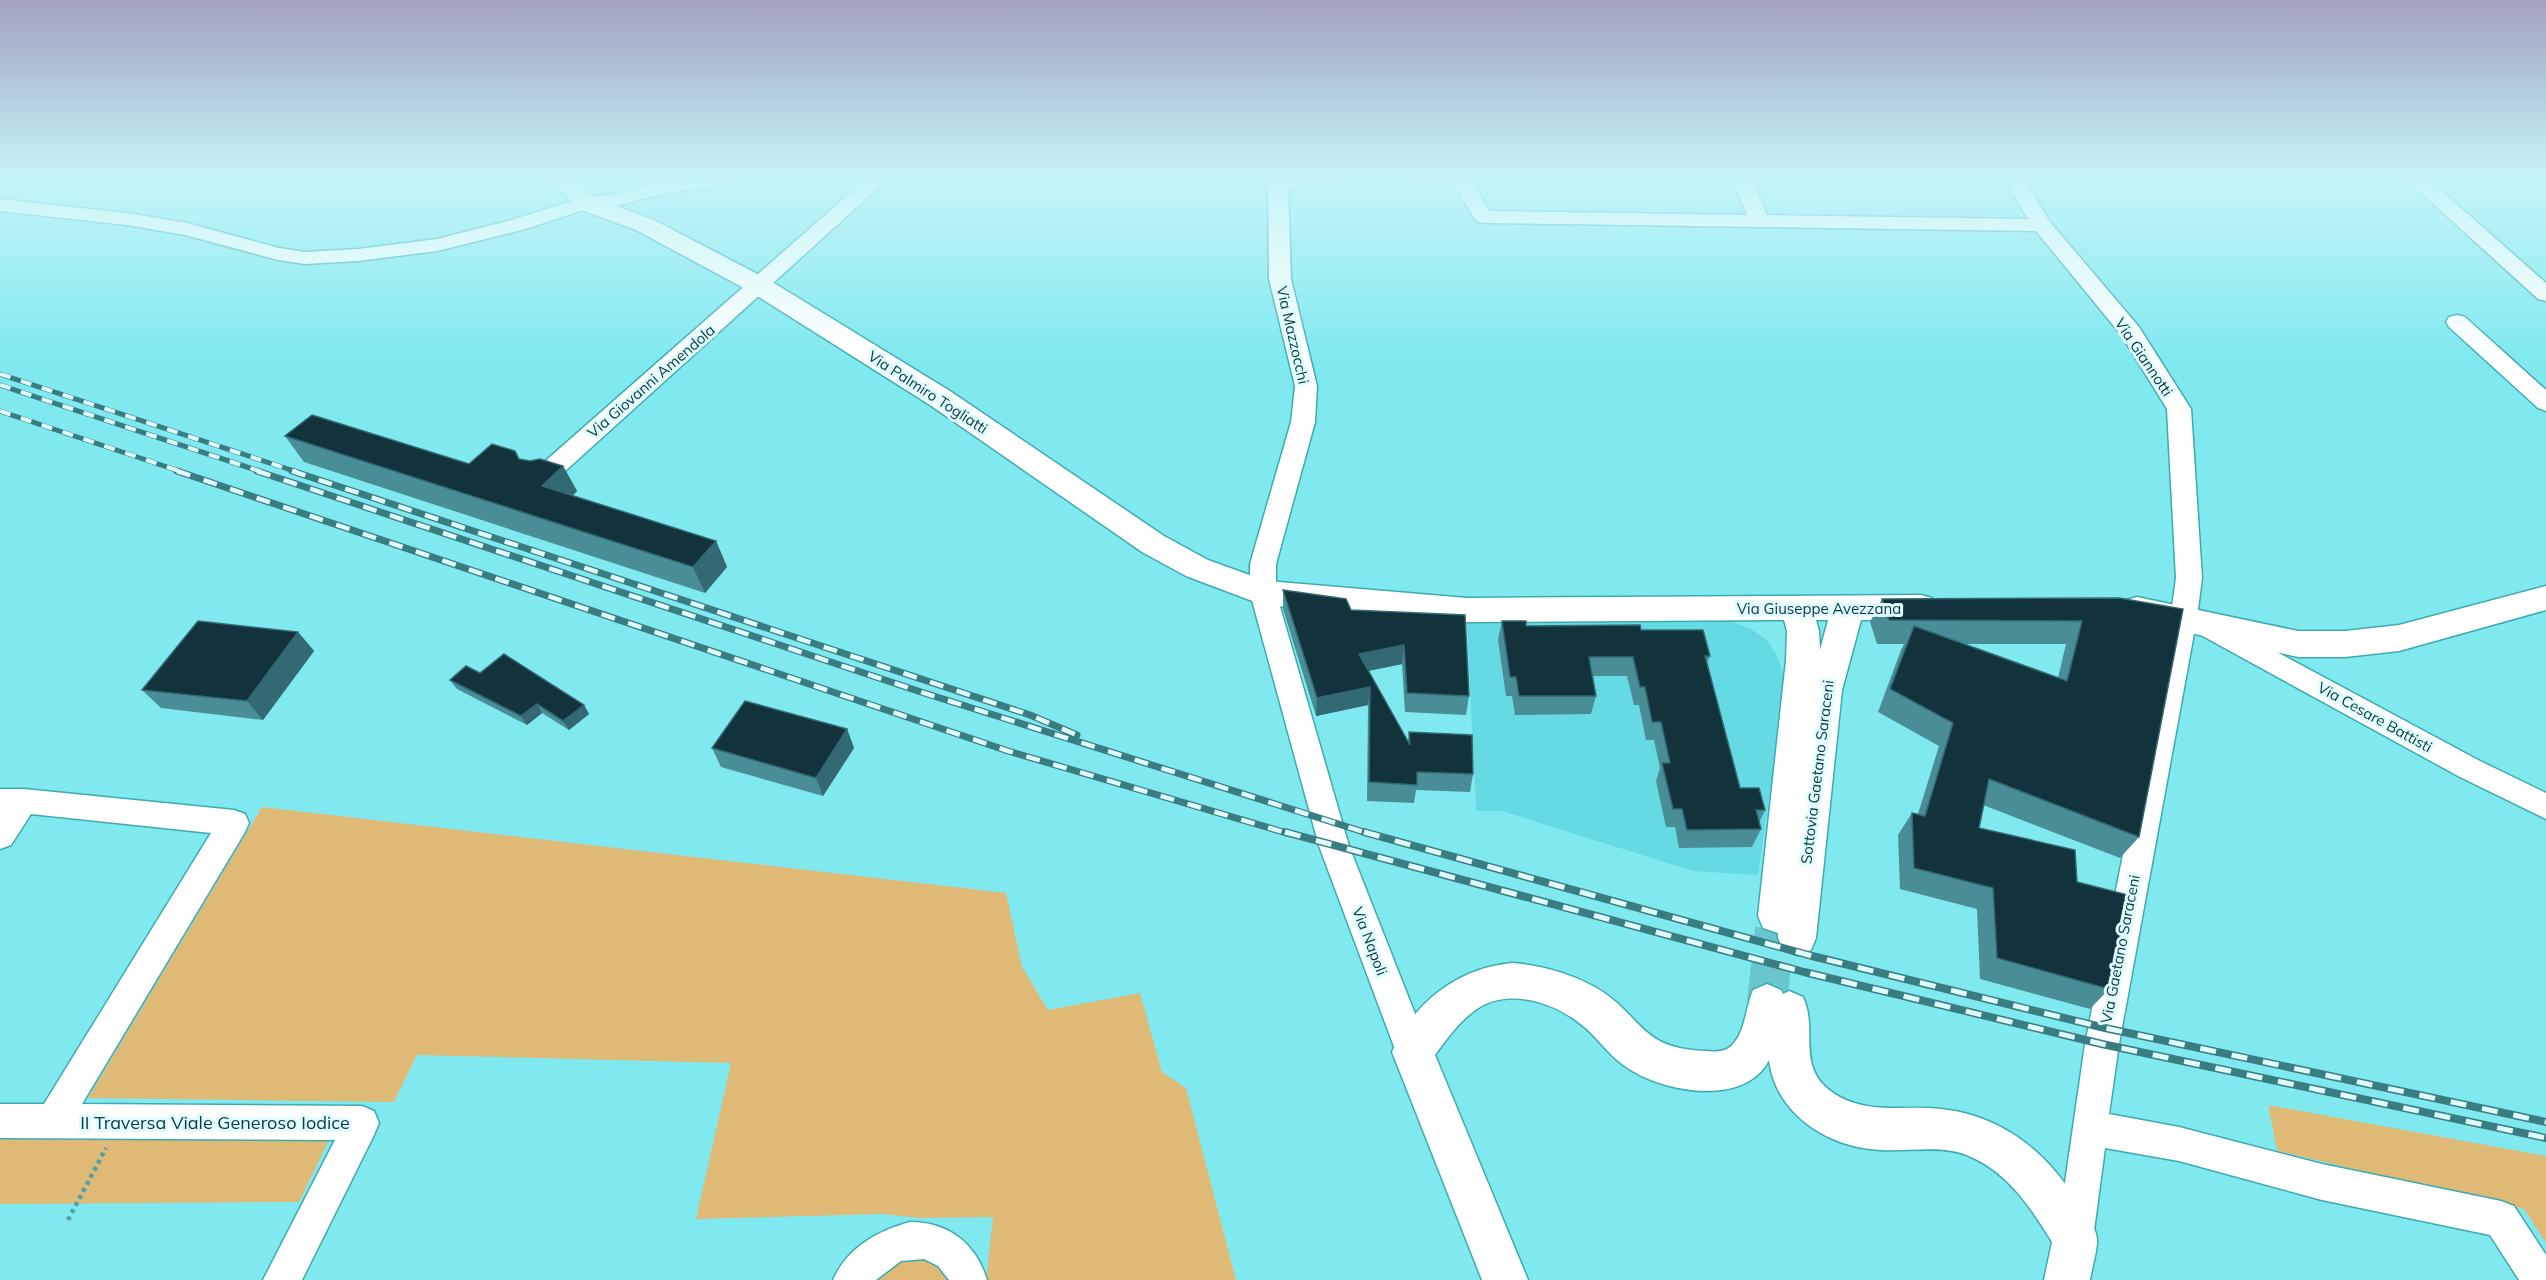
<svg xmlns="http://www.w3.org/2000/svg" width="2546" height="1280" viewBox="0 0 2546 1280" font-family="Mulish,sans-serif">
	<rect width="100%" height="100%" fill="#80e9f0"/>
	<polygon fill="#66dae2" points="1732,622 1751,629 1767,640 1777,655 1783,673 1784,694 1758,875 1693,871 1502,811 1476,811 1467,623"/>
	<g fill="#dfb976">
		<polygon points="262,807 1006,893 1022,967 1048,1010 1140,993 1162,1072 1186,1088 1236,1280 986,1280 993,1217 920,1218 882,1214 696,1219 731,1063 417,1055 394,1102 88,1098"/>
		<polygon points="2268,1105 2546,1156 2546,1243 2524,1209 2277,1151"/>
		<polygon points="0,1139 329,1140 299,1202 0,1204"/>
		<polygon points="904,1256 934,1260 951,1280 869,1280"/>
	</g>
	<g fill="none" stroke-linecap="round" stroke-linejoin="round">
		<polyline stroke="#68c6cc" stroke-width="40" stroke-dasharray="40 20" stroke-linecap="butt" points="1767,1003 1775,929"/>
		<g stroke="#3daab1" stroke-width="3">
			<g id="minor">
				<polygon points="681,179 735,179 732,183 725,185 661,194 613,207 587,209 522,230 437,251 358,261 305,264 278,260 185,235 127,225 0,211 0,199 127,213 187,223 279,248 305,252 358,249 437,239 508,221 585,197 612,195 660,182"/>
				<polygon points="866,179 888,179 552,483 543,485 534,483 531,477 534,471"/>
				<polygon points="1268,179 1349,179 1346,183 1339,185 1288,187 1291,279 1317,386 1315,422 1276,564 1276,593 1349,846 1430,1052 1425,1063 1413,1068 1401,1063 1396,1052 1319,846 1250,593 1250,564 1291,422 1295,386 1269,279"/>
				<polygon points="1410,179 1470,179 1490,211 1747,215 1732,179 1752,179 1767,215 2028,219 2004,179 2024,179 2050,222 2139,327 2191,409 2202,578 2196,625 2199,620 2208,617 2217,620 2480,761 2546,793 2546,819 2460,777 2199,634 2195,628 2119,1044 2109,1114 2179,1127 2322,1164 2501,1201 2514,1206 2546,1255 2546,1280 2519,1280 2490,1235 2322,1200 2179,1161 2105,1148 2093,1238 2088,1251 2075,1256 2062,1251 2057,1238 2085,1044 2170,621 2176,578 2167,409 2122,336 2036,231 1483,223 1476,221 1455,186 1413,183"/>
				<polygon points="2406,179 2428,179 2546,283 2546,301 2538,299"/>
				<polygon points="2457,315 2465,317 2546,390 2546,411 2538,408 2449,327 2446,322 2449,317"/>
				<polygon points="0,789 24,789 234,810 245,814 249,823 245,832 82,1104 362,1106 374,1111 379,1123 374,1135 302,1280 263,1280 335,1140 0,1138 0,1104 44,1104 211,833 31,814 11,845 0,849"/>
				<path d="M910,1222C948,1222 976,1243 987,1280H949L938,1266L924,1259L901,1261L876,1280H833C847,1248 877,1231 910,1222Z"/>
			</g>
		</g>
		<g stroke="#3daab1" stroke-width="3">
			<g id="tertiary">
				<path d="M553,179H578L594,198L654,220L769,280L950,391L1164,536L1208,560L1266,581L1467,598L1921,595L1932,598L1937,607L1932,616L1921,619L1861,620L1842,690L1816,938L1811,950L1797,955L1783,950L1778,938V933L1763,928L1758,916L1786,660L1787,631L1784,620L1467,622L1263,605L1186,576L1142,552L930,405L751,292L636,230L576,208ZM1816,620H1828L1820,650L1819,631Z"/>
				<polygon points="2546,586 2546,610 2399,651 2345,657 2298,657 2137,621 2126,618 2121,609 2126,600 2137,597 2298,631 2345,631 2399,625"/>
				<path d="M1512,963C1541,965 1569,973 1595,987C1643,1015 1638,1049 1706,1051C1715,1052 1726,1052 1732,1045C1745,1033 1746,1006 1753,990L1767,984L1781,990L1783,994L1789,991L1803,997C1818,1029 1797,1063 1828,1089C1857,1113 1894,1107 1928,1108C1986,1110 2033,1139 2066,1185C2075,1197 2097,1225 2097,1240C2097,1253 2092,1267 2090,1280H2044L2052,1242C2032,1209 2008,1173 1971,1157C1944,1144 1910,1152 1880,1150C1828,1147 1776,1115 1769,1060C1760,1078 1741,1088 1721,1090C1689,1094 1648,1084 1622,1064C1607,1053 1597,1037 1583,1026C1555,1002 1506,986 1474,1011C1458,1023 1446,1040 1435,1055L1528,1280H1482L1392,1052C1414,1002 1458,968 1512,963Z"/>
			</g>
		</g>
		<polyline stroke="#4fa1a6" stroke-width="4.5" stroke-dasharray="4 4" stroke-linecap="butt" points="68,1220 106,1148"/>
		<use href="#minor" fill="#fff" fill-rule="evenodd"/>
		<use href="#tertiary" fill="#fff" fill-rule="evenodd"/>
		<g stroke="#377d81" stroke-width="5">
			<g id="rail-far2">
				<polyline points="0,374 297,472"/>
				<polyline points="0,385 262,472"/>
				<polyline points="0,411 182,472"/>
			</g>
		</g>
		<g stroke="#377d81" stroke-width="7">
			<g id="rail-far1">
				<polyline points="177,471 1008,751 1290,834"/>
				<polyline points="257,471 921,692 1370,834"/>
				<polyline points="292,471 1030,715 1077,735"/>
			</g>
		</g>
		<g stroke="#377d81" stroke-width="8">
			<g id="rail">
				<polyline points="1285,832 1804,972 2102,1044 2546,1138"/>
				<polyline points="1364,832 1812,956 2105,1028 2546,1122"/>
			</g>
		</g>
		<use href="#rail-far2" stroke="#e0fcfe" stroke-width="4" stroke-dasharray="11" stroke-linecap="butt"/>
		<use href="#rail-far1" stroke="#e0fcfe" stroke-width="4.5" stroke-dasharray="14" stroke-linecap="butt"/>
		<use href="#rail" stroke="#e0fcfe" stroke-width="5" stroke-dasharray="16" stroke-linecap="butt"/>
	</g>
	<g fill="#498e96" fill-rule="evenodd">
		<polygon points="285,436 469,464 520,459 563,466 577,491 572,496 716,541 727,567 705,593 304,462"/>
		<polygon points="1283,590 1351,610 1465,615 1469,696 1466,715 1405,712 1402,664 1368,671 1408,741 1409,732 1473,774 1470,792 1416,790 1414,803 1367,801 1368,705 1316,716 1283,609"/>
		<path d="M2119,598L2139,837L2120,858L1983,805L1979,828L2077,882L2109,989L2090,1009L1980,979L1977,909L1900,889L1898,835L1912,813L1918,814L1939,746L1878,712L1901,650L1904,644H1877L1870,622L1882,599ZM1963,644H2066L2058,678Z"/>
		<polygon points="1502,621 1526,626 1641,630 1710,656 1707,663 1740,788 1765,810 1759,823 1761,829 1752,847 1679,848 1675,827 1666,827 1656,781 1660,768 1654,740 1646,740 1639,705 1634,705 1627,676 1592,676 1596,696 1591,714 1515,715 1512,696 1506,696 1498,640"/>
		<polygon points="298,632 314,651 263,720 161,708 142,690"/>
		<polygon points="480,673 584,705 589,714 569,730 542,713 527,725 457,689 450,680"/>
		<polygon points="847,729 854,748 823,796 721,767 712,748"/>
	</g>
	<g fill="#336972">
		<polygon points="563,466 577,491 556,512 542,486"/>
		<polygon points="716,541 727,567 705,593 693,567"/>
		<polygon points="298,632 314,651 263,720 247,701"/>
		<polygon points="1404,645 1402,664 1358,673 1359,654"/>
		<polygon points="1370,687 1368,705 1316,716 1317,698"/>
		<polygon points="537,704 542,713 527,725 521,716"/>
		<polygon points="584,705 589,714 569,730 563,721"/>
		<polygon points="847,729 854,748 823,796 816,778"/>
	</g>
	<g fill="#12323c" stroke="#336972" stroke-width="1.5">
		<polygon points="312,415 469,464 492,444 515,451 519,459 530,461 540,459 563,466 542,486 716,541 693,567 285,436"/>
		<polygon points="1283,590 1346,599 1351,610 1465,615 1469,696 1407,693 1404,645 1359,654 1410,745 1409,732 1472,735 1473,774 1417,772 1417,785 1369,782 1370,687 1317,698"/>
		<polygon points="2119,598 2183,609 2139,837 1989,779 1979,828 2075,850 2077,882 2128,895 2109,989 1997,958 1993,888 1914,868 1912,813 1925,816 1953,723 1890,689 1914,626 2067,681 2082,621 1889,620 1882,599"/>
		<polygon points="198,621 298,632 247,701 142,690"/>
		<polygon points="1502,621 1526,621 1526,626 1640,625 1641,630 1703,630 1710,656 1705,656 1740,788 1759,788 1765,810 1756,810 1761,829 1687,830 1682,809 1673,809 1662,763 1670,763 1661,722 1652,722 1645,687 1640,687 1633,657 1589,657 1596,696 1519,696 1516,677 1510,677"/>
		<polygon points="504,654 584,705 563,721 537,704 521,716 450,680 466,666 480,673"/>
		<polygon points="745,701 847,729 816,778 712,748"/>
	</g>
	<linearGradient id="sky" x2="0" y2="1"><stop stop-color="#a2a2c0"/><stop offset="0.5" stop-color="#c6f5f8"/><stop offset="1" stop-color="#c6f5f8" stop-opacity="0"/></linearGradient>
	<rect width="2546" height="358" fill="url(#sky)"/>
	<g text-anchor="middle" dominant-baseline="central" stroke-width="6" stroke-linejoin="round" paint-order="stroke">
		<g font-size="15" fill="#09393c" stroke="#e0fcfe">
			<text transform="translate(1293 335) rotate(77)">Via Mazzocchi</text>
			<text transform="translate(2144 357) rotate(56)">Via Giannotti</text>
			<text transform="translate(651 381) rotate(-41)">Via Giovanni Amendola</text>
			<text transform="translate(928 392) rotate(33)">Via Palmiro Togliatti</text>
			<text x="1819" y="608">Via Giuseppe Avezzana</text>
			<text transform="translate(2375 717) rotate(29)">Via Cesare Battisti</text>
			<text transform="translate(1817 772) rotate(-83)">Sottovia Gaetano Saraceni</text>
			<text transform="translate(1370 941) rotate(69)">Via Napoli</text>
			<text transform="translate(2120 949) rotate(-79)">Via Gaetano Saraceni</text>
		</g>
		<g font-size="18" fill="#09393c" stroke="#e0fcfe">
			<text x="215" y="1122">II Traversa Viale Generoso Iodice</text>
		</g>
	</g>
</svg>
